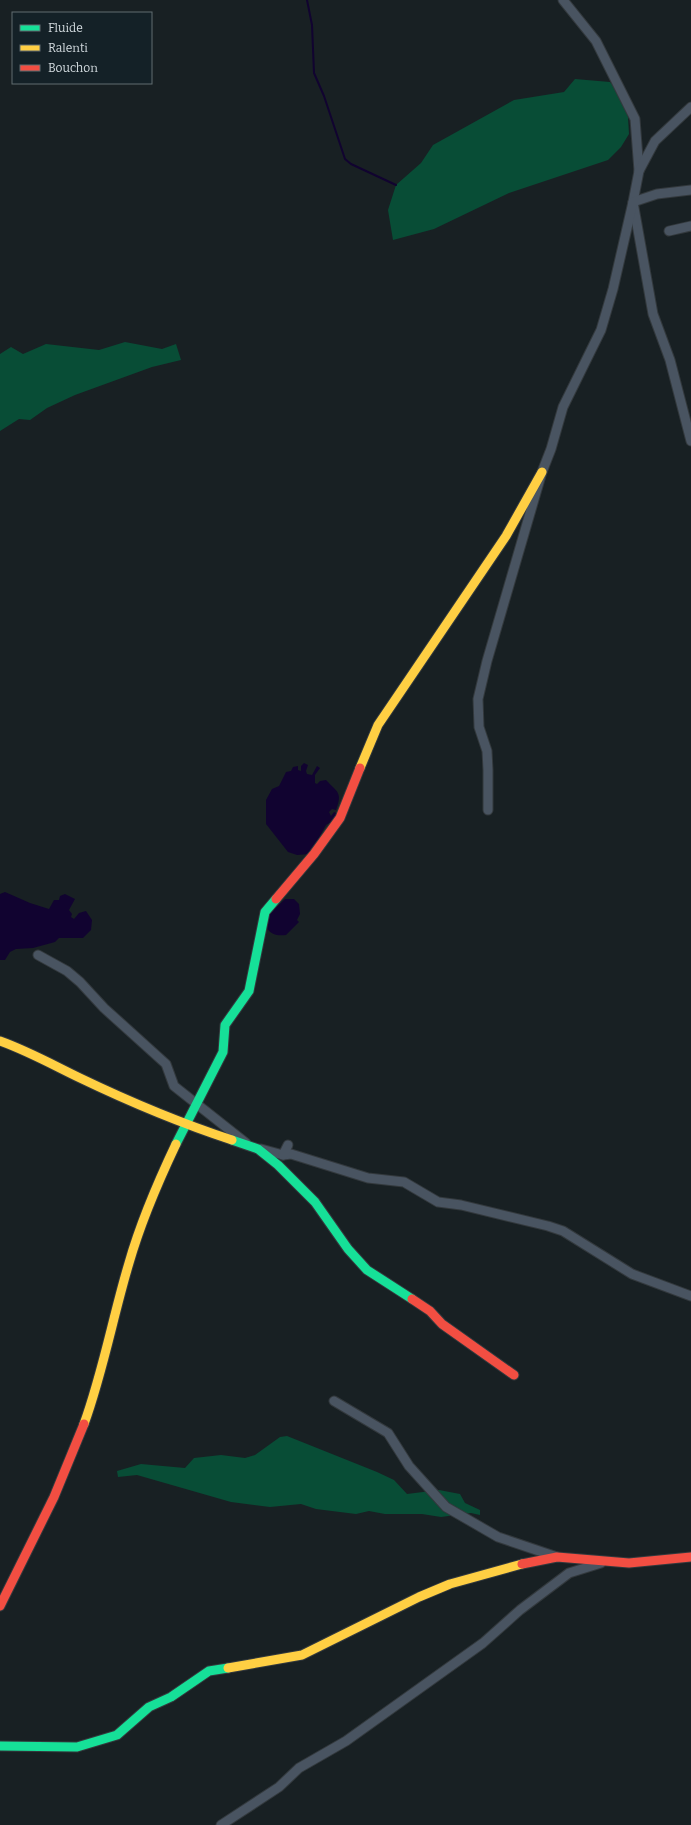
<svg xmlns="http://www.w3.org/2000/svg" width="691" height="1825" viewBox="0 0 691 1825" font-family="Bitter,serif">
	<rect width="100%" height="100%" fill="#182023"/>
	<g fill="#084d36">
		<polygon points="575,79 610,82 619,93 628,117 629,134 621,147 608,160 509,193 434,229 393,240 388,210 396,185 421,163 433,145 514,100 564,92"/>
		<polygon points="125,342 162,349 176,344 181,360 152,367 75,395 47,408 30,420 19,419 0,431 0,354 11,347 23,354 46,344 99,350"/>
		<polygon points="287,1436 377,1472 394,1480 407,1494 439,1490 460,1494 465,1503 480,1510 480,1515 471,1513 441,1517 422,1514 385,1514 369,1511 356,1514 316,1509 301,1504 270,1507 231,1502 137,1475 118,1477 117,1471 141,1464 185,1468 194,1458 221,1455 245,1458 255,1455 280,1437"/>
	</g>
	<g fill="#110330">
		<path d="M304,763L308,765L306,771L307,774L312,775L317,766L320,768L315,775V783L317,784L320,781L326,780C337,792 343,792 336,810L332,809L329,812L331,816L334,812L338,814L336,819L326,825L310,854L297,855L288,852L266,824V800L272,789L279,786L286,772L291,771L293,767L298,766V770L301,771V766Z"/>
		<polygon points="5,892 30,903 49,909 54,900 59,900 60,896 65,894 75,899 69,910 72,914 71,917 74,919 79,913 86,911 92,920 91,930 83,938 59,938 55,942 33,948 16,949 10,952 5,960 0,960 0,894"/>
		<path d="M285,899H294L299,904L300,914L297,920L299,922L286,935C278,936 271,935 267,928L268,915Z"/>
	</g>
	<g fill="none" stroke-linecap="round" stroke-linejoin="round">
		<polyline stroke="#110330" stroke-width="2" points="307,0 312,25 314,73 324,96 345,159 351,164 396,185"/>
		<g stroke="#33393d" stroke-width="11">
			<g id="street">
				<polyline points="563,0 596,41 635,119 639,171 633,202 653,314 670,360 691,441"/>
				<polyline points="639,171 655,141 691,107"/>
				<polyline points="669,231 691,226"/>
				<polyline points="488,810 488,770 487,751 479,727 478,699 487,661 542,472 551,449 563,407 601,330 613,289 633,202 657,194 691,190"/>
				<polyline points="38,955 67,971 80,982 104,1008 166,1064 174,1086 246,1143"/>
				<polyline points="261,1149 283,1155 291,1154 368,1178 404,1182 438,1202 461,1205 548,1226 563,1231 632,1274 691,1296"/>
				<polyline points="283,1155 288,1145"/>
				<polyline points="334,1401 388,1433 409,1466 446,1507 498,1537 557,1557"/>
				<polyline points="221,1825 279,1787 299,1768 346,1741 483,1643 520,1610 569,1573 601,1563"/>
			</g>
		</g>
		<g stroke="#33393d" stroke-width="11">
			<g id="fast">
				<polyline points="232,1140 258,1149 278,1165 315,1202 348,1249 367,1270 412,1299"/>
				<polyline points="176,1144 223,1052 225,1025 249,991 265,912 276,899"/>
				<polyline points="0,1746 77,1747 117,1735 149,1707 171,1697 209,1671 228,1668"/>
			</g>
		</g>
		<g stroke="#33393d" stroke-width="11">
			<g id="slow">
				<polyline points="360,768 378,725 506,536 542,472"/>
				<path d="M0,1041C28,1051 53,1065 80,1078C130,1102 180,1123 232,1140"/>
				<path d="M84,1424C103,1372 113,1316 129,1263C141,1221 158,1182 176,1144"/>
				<polyline points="228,1668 302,1655 419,1597 450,1584 522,1564"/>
			</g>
		</g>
		<g stroke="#33393d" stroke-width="11">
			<g id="jam">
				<polyline points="276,899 314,854 340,818 360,768"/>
				<polyline points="412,1299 430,1311 442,1324 514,1375"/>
				<polyline points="522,1564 557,1557 629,1563 691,1557"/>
				<polyline points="0,1606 54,1497 84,1424"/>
			</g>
		</g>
		<use href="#street" stroke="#495461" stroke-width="9"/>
		<use href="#fast" stroke="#16e098" stroke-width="9"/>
		<use href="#slow" stroke="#ffcf43" stroke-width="9"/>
		<use href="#jam" stroke="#f24e42" stroke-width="9"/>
	</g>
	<rect x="12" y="12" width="140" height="72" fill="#142127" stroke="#616c71"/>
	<rect x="20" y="25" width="20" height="6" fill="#16e098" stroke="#616c71"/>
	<text x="48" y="32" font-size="12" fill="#d4dce0">Fluide</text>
	<rect x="20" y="45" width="20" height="6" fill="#ffcf43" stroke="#616c71"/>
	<text x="48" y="52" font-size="12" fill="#d4dce0">Ralenti</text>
	<rect x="20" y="65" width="20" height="6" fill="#f24e42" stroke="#616c71"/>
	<text x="48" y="72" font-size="12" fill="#d4dce0">Bouchon</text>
</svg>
